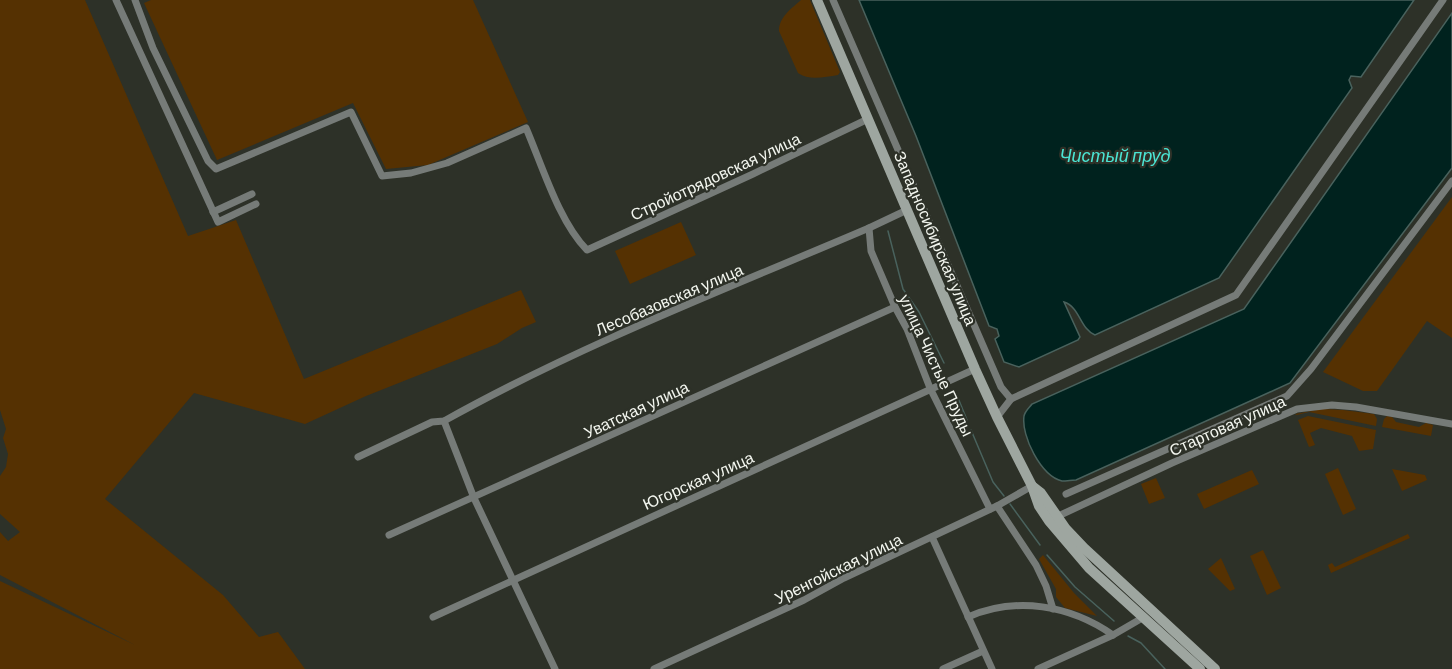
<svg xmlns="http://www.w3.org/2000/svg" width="1452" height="669" viewBox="0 0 1452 669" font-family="Barlow,sans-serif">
	<rect width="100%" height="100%" fill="#2d3128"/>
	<g fill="#553102">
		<polygon points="0,0 85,0 188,236 236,220 304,379 521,290 536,322 522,328 497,344 366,396 305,424 194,393 105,499 223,595 259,637 278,632 305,669 0,669 0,581 135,645 0,575 0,532 8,541 20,532 0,514 0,476 6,467 8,454 3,438 6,429 0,410"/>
		<polygon points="151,0 473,0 528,122 428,165 386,169 353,103 217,160 144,3"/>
		<path d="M801,0H810L840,72L838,75C825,77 809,81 798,73L779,31C779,17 791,9 801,0Z"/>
		<polygon points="1452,197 1452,338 1427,321 1377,391 1363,391 1323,372"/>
		<polygon points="681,222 696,255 630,284 615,251"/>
		<polygon points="1323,409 1343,410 1374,414 1377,419 1376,426 1309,412 1297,415 1295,414"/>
		<polygon points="1308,416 1376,430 1373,449 1359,451 1352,436 1321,428 1310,433 1315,445 1309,447 1298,420"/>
		<polygon points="1387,416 1392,417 1396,422 1419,427 1426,423 1433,425 1431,436 1382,427 1384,419"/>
		<polygon points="1338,468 1356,509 1343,515 1325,474"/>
		<polygon points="1392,469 1425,475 1427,480 1402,491"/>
		<polygon points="1252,470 1259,484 1204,509 1197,494"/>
		<polygon points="1156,478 1165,498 1149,504 1141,484"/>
		<polygon points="1408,534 1410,538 1331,573 1328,565 1332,563 1335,567"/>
		<polygon points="1263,550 1281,588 1267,595 1250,556"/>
		<polygon points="1043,555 1074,593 1097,616 1065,608 1056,597 1056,589 1039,559"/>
		<polygon points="1221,558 1235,589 1230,591 1208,569"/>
	</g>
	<g fill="#00221e" stroke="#49625d" stroke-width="1.5">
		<path d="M859,0H1414L1361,77L1351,76L1349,80L1352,88L1219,278L1095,335C1080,329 1080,307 1064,302L1080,337L1078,340L1019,367L1004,362L995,339L999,336L997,329L989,326L916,136Z"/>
		<path d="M1452,13V168L1290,383L1076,480C1072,480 1067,481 1062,481C1041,476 1021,436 1024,416C1025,411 1029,408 1032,404L1244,309Z"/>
	</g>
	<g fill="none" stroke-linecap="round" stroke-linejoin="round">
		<g stroke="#49625d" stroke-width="1.5">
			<polyline points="888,231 903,289 919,312 944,363"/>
			<polyline points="956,393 967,420"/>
			<polyline points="971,430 993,482 1004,496"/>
			<polyline points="1010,504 1040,545"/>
			<polyline points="1047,555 1075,587 1114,621"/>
			<polyline points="1128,636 1141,643 1165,669"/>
		</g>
		<g stroke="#767b78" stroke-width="7">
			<polyline points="116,0 218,222 256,204"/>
			<path d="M135,0L153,48L208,161L216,169L351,112L382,176L411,173L447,163L526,128C542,165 559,222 587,250L753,174L868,119"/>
			<polyline points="833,0 1001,387 1011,399"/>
			<polyline points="213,212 252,194"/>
			<polyline points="869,228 871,251 895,307 907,329 930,388 990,509"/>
			<polyline points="997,417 1011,399 1236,295 1443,0"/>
			<polyline points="444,421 474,498 555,669"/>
			<path d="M358,457L432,422L444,421C580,345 726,289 869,228L907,210"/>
			<polyline points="1066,494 1287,396 1311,369 1452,181"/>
			<polyline points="997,506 1036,565 1046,586 1053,609"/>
			<polyline points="1054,518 1172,463 1297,409 1332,405 1356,407 1452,424"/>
			<polyline points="389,535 895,307"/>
			<polyline points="932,537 992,669"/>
			<polyline points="433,617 975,369"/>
			<path d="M968,617C1016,596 1070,605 1113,635"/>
			<polyline points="654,669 804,600 844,578 997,506 1032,486"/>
			<polyline points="943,669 983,651"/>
			<polyline points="1038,669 1113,635 1144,617"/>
		</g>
		<g stroke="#9ea6a0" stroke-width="10">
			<polyline points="817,0 975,369 997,417 1032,486 1039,506 1049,521 1089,568 1200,669"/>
			<polyline points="1032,486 1041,493 1066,529 1084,548 1215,669"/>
		</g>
	</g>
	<g text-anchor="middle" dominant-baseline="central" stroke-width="4.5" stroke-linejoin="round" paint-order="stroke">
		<g font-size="16" fill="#f3f6ef" stroke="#2d3128">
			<text transform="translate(715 176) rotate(-25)">Стройотрядовская улица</text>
			<text transform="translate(936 238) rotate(67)">Западносибирская улица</text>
			<text transform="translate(669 299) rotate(-23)">Лесобазовская улица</text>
			<text transform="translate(937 365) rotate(65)">улица Чистые Пруды</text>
			<text transform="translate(636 409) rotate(-25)">Уватская улица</text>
			<text transform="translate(1227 425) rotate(-24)">Стартовая улица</text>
			<text transform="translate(698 480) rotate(-24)">Югорская улица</text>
			<text transform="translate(838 568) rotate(-26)">Уренгойская улица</text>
		</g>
		<g font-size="18" font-style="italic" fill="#4be5d4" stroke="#2d3128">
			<text x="1115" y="155">Чистый пруд</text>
		</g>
	</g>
</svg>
